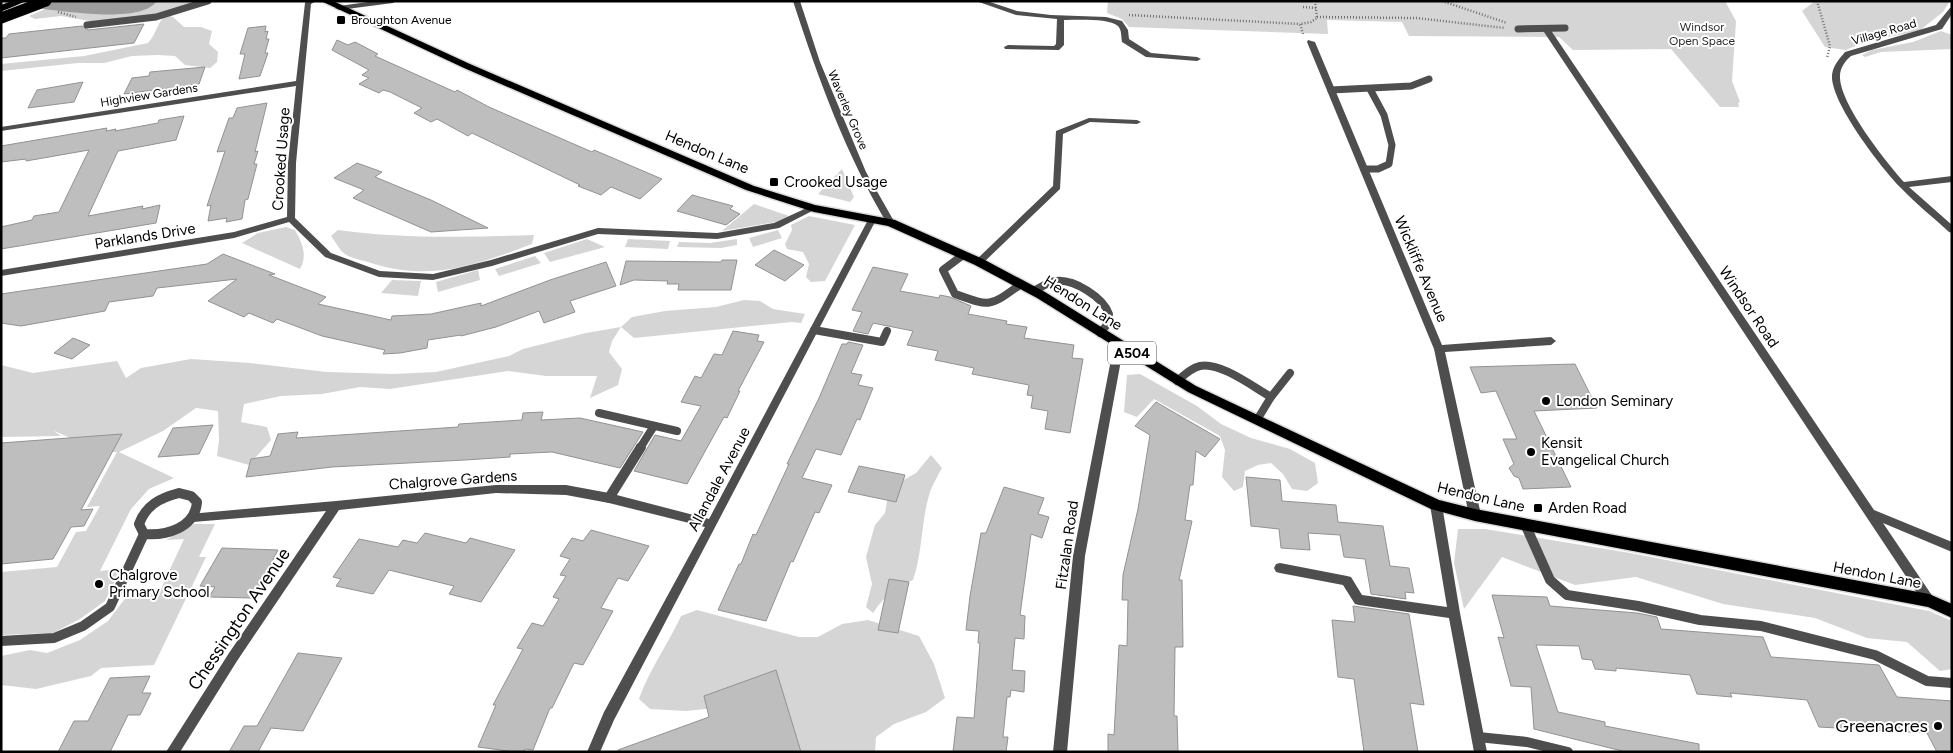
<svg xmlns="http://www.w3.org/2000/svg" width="1953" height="753" viewBox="0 0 1953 753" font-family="Figtree,sans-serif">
	<rect width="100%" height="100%" fill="#fff"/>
	<g fill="#d5d5d5">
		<polygon points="65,1 203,1 171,11 101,23 61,16 35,19 29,16"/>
		<polygon points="1108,1 1725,1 1736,21 1732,81 1740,102 1738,103 1739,107 1720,107 1671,49 1573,50 1559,37 1409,36 1402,22 1327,20 1328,34 1129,27 1122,19 1107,13"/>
		<polygon points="1815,1 1950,1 1943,12 1919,31 1867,41 1846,50 1825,47 1802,11"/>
		<path d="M166,15L173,17L184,27H201L212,31L209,44L218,52L217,62L210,68L185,65L175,56L158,55L132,56L104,63H78L1,71V64L84,56L148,43C156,35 157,22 166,15Z"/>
		<polygon points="1941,31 1952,35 1952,49 1881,52 1865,57 1862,55 1872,50 1913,42"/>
		<polygon points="842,169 854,197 850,202 818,194"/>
		<polygon points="754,204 789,216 776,222 722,231"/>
		<polygon points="809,216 855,225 825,281 811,282 806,277 809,264 803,252 787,249 785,244 792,230 791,225"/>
		<path d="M286,227L295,230C302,243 308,255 300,269L242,243L258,233Z"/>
		<path d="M338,230C404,239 468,237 534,235L532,244C476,265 431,282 371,263C363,260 352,259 345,254C340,251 335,241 331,236Z"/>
		<polygon points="778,230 782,238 753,247 749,238"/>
		<polygon points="587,239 605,247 550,262 544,253"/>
		<polygon points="628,239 670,241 668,249 625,247"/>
		<polygon points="737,239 737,245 721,248 677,247 679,242 710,243"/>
		<polygon points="535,256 541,263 499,276 495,269"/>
		<polygon points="478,270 480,280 438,292 436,282"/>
		<polygon points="392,280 421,281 418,296 381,293"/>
		<polygon points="744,300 760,301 773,309 805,314 801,323 792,322 634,338 621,327 612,341 609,352 622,369 618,385 590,398 597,376 546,376 508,371 390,389 360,387 322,394 281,396 244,404 241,422 267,427 271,440 249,465 217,456 219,440 218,411 196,408 163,431 119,452 174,478 149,489 131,509 100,571 121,569 105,601 80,619 53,633 1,635 1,572 57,567 76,532 86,531 100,506 87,507 117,452 104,452 54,431 61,436 1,437 1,365 33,373 117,361 126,378 141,368 191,359 250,363 327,372 394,374 436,372 509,356 523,349 586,333 621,327 632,317 665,311 716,307"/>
		<polygon points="1140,374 1197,406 1221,424 1251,438 1290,449 1315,463 1318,483 1307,491 1292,489 1283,474 1271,463 1258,465 1245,471 1243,487 1234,491 1222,477 1225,450 1220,436 1154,399 1137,417 1124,412 1127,375"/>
		<path d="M931,455L942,468C938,475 933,484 930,492C921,520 923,551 913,580C895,587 884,596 873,613L866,607L872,584L866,557L875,525L885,513L888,496L898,483L916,473Z"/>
		<polygon points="194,524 215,524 199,557 206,557 154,665 101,668 91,676 36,689 1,685 1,656 30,650 47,653 80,640 108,621 127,596 159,593 184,539 166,540"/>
		<polygon points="1458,529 1485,529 1630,553 1929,611 1952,621 1952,669 1940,671 1907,642 1867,638 1815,618 1723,604 1636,577 1575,585 1502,557 1464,609 1454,563"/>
		<path d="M697,610L799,637H818L842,624L868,620L919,636L934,664L945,698L926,712L894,724L876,737L875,752H788L724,707L686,711L650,709L639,699C649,670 668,644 681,616Z"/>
	</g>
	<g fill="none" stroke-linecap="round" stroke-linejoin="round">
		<path fill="#9c9c9c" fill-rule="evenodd" d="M30,1H157C141,24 67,11 42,9L33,6Z"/>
	</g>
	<g fill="#bebebe" stroke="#929292">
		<polygon points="144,24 134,43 1,58 1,38 6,38 9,34 82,26 88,30"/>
		<polygon points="266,26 265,32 268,31 266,39 269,39 265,53 268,53 260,76 239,79 245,54 240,54 248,28"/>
		<polygon points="337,40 348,45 355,42 378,54 375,56 455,92 457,90 489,107 592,152 594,150 662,179 640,199 611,187 601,195 578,186 580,185 472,133 468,136 437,119 431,122 414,113 422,108 390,92 383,90 379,93 359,84 369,78 362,75 369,70 332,50"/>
		<polygon points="205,67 199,84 124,94 132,78 149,76 150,72"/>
		<polygon points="83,82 74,102 28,108 37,90"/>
		<polygon points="267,103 255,152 258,151 254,164 257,164 248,199 245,200 242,219 226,222 227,218 208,221 211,205 207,206 225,151 217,152 229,118 233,118 237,108"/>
		<polygon points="184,116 176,140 118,151 88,216 143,206 142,209 160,205 156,223 1,249 1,227 32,220 34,216 59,212 89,150 26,161 26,159 1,162 1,146 107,128 106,131 116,129 115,131 158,123 159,120"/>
		<polygon points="357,163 382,172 375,177 431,200 488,228 431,232 353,198 364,190 334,178"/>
		<polygon points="692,195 733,206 730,209 740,214 726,225 677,211"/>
		<polygon points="774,250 804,265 785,281 755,265"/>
		<polygon points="223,254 275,274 269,275 326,297 318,304 391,320 392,316 431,314 481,303 481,306 550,280 606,262 616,286 570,301 575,312 544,323 539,311 496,327 461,336 461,335 428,340 427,348 400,353 383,354 385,350 322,336 277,319 273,323 249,313 244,317 208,301 237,279 157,288 153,296 109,302 105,311 21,326 1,323 1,294 207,264"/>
		<polygon points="722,260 737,260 731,290 678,290 679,284 667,284 668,281 634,280 620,285 626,261 721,262"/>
		<polygon points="873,267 908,274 900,291 939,298 940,295 950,297 971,306 968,314 1007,321 1006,324 1027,327 1024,338 1074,345 1072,358 1083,359 1070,433 1045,429 1048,411 1031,408 1033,396 1027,395 1029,385 972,374 974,368 935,360 938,351 907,345 913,331 873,323 868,334 853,331 862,312 852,310"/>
		<polygon points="733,331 759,335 757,341 764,342 738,391 740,391 727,418 724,417 687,484 634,471 655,435 681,441 701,406 681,402 695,376 701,378 714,354 722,355"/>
		<polygon points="73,338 90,345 72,359 54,353"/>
		<polygon points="848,342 863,345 851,373 862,375 858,385 873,388 860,420 857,419 841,455 816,449 802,478 832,485 819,513 815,512 793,562 791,561 766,621 718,610 739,564 741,564 753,534 756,535 789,464 787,464 819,398 842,344 847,344"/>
		<polygon points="1575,364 1597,408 1534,411 1571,487 1523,489 1519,478 1514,476 1509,468 1514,464 1503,439 1517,439 1496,391 1481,393 1470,367"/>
		<polygon points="1156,402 1220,439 1205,457 1196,451 1193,485 1190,485 1185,520 1192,521 1179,580 1182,580 1183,647 1175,647 1174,716 1177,716 1178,752 1108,752 1108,734 1114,735 1119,645 1127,646 1128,600 1122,600 1123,575 1138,509 1150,435 1135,426"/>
		<polygon points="543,412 541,420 580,418 643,432 620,468 552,452 510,454 510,457 465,460 332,467 246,477 251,459 270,456 278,434 298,432 296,438 458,427 459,424 522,420 523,413"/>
		<polygon points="213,425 199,454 158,457 173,428"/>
		<polygon points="122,434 81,510 93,509 84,526 71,527 53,559 1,564 1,443"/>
		<polygon points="859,466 905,475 896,502 848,492"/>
		<polygon points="1246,477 1280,480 1282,501 1336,505 1338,522 1383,526 1390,566 1409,568 1414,593 1405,592 1406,599 1371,594 1365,559 1344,557 1340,535 1308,533 1310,550 1281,548 1279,529 1251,526"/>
		<polygon points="1004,487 1044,498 1038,514 1049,517 1042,538 1031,534 1020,615 1025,616 1024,639 1015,638 1012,670 1025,671 1024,692 1011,690 1010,697 1007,697 1003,737 1008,737 1006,752 953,752 957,717 974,718 980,643 978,643 979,631 966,630 970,596 981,533 986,533"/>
		<polygon points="591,530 649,546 628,581 618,578 601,608 613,611 583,665 574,663 552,708 550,708 533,750 525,749 524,752 515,752 478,747 496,705 493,705 523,649 517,648 532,623 543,626 559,599 553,597 566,576 560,575 570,559 560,556 572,538 583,541"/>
		<polygon points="425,533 466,543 470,538 515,550 481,602 449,594 454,586 389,570 373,594 336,586 341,579 333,577 359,539 398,547 403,540 417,543"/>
		<polygon points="222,548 278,550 253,598 209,597 215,587 200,586"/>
		<polygon points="889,579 909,582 898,633 878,630"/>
		<polygon points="1492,595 1547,597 1550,606 1637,613 1657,617 1661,629 1763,637 1771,657 1879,665 1897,697 1952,701 1952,752 1937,752 1927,733 1819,727 1807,700 1730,693 1732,697 1697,694 1690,675 1616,668 1616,671 1595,669 1592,660 1582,659 1579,646 1536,645 1558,712 1605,722 1605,726 1699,744 1699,752 1626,752 1534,729 1531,687 1511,686 1498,637 1504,638"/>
		<polygon points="1353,606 1409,614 1424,705 1410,703 1418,752 1364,752 1354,679 1338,677 1332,620 1355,622"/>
		<polygon points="298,653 342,658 303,731 271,728 258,752 229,752 244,726 257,726"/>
		<polygon points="776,670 801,752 619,752 618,750 709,717 704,696"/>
		<polygon points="150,676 142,693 151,693 140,715 128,715 110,752 58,752 74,721 88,721 110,678"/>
	</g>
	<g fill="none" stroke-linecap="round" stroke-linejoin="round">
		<g stroke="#dbdbdb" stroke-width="3">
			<polygon id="primary" points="321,1 333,1 470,64 754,186 815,205 895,220 983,259 1045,292 1196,386 1439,500 1475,509 1929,594 1952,604 1952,618 1928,607 1475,521 1431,509 1188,392 1037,298 975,265 888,226 814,212 746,190 464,68"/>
		</g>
		<g stroke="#dbdbdb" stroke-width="2">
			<polygon id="trunk" points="12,1 26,1 1,12 1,5"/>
		</g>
		<g stroke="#707070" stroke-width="2.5" stroke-dasharray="1 2" stroke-linecap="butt">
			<polyline points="1442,1 1507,23"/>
			<polyline points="1817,1 1830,46 1827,58"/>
			<polyline points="1303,7 1316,8"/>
			<polyline points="58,12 76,17"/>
			<polyline points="1129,15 1300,24"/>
			<polyline points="1317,17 1416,18 1505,28"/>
			<polyline points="1303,34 1300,24 1311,22 1317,18 1315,1"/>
		</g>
		<g stroke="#4e4e4e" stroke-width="7">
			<polyline points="87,25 156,17 208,1"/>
			<polyline points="1518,29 1565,28"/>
			<polyline points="1331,90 1411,86 1429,79"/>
			<polyline points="1364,169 1378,169 1389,164 1392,145 1384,115 1370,89"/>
		</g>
		<g stroke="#4e4e4e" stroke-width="8">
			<path d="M963,255L943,270L955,294C992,307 989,307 1021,284"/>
			<path d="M1034,291C1041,287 1048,282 1056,281C1074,279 1103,297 1109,314L1106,326L1100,333"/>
			<polyline points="814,330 882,342 887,331"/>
			<path d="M1177,381C1184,375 1191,368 1200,366C1221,362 1253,387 1271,397"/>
			<polyline points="599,413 677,431"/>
			<polyline points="1257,420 1271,397 1290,373"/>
			<polyline points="640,448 654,426"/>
		</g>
		<g stroke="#4e4e4e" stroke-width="10">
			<path d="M179,493L191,496L197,502C195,528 166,536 144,534L139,524C146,505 160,498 179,493Z"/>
			<polyline points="609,498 641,447"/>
			<polyline points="1525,524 1550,580 1567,595 1638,606 1700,620 1761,626 1875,655 1927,681 1952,683"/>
			<polyline points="1,641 54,638 83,626 110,607 144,534"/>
			<polyline points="1478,737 1527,742 1568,752"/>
		</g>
		<g fill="#4e4e4e" fill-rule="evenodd">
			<polygon points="306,1 316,1 311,4 296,163 295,218 331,253 380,271 433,274 491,260 598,228 717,233 774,223 811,206 817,206 818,208 779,228 717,239 598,234 492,266 433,280 379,277 325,257 289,222 234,238 1,276 1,270 234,232 287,217 288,163 296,86 1,131 1,127 296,81 305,3"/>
			<polygon points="375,1 396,1 393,3 339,10 335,8 339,6"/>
			<path d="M793,1H800L820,62L866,172L895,223L894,225H888C846,155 818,78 793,1Z"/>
			<path d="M976,1H987L1017,11L1051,15L1106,17L1122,21L1128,30L1129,39L1151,53L1197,57L1201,59L1197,61L1146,57L1122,42C1121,37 1122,30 1118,26C1109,18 1077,20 1064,20V45L1059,50L1005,49L1004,47L1008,45L1054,46L1056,44L1057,19L1016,15Z"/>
			<path d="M1952,7V14L1942,29L1851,56C1845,61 1840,68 1840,76C1839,103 1886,162 1904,182L1952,176V182L1909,187L1952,225V233L1949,232C1933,217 1916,204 1901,188C1882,169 1830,102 1832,75C1833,66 1839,59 1845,52L1936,25L1950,8Z"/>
			<polygon points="1543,27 1550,29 1874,510 1952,542 1952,552 1883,523 1933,597 1935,601 1933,605 1929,606 1925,605 1542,29"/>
			<polygon points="1308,40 1315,42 1442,345 1551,337 1556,341 1551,345 1445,352 1481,515 1479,518 1475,520 1471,518 1469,515 1434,349 1307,42"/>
			<polygon points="1089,118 1137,120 1141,122 1137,124 1090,122 1063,134 1060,189 982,264 976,264 974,262 976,260 1053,186 1056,131"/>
			<polygon points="872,217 876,220 614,720 600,752 587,752 604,712 705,527 609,503 566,495 496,493 339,510 237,661 180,752 166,752 229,653 326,511 193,522 189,520 187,517 189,514 336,501 496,485 566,485 609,493 709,519 868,220"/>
			<polygon points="1119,340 1124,344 1085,556 1067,752 1053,752 1073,556 1114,344"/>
			<polygon points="1436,500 1440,502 1442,505 1460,613 1487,752 1474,752 1449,618 1359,605 1355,604 1343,585 1280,573 1276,572 1274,568 1276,564 1280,563 1347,576 1351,577 1362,595 1447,607 1430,505 1432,502"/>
		</g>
		<use href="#primary" fill="#000" fill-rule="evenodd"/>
		<use href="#trunk" fill="#000" fill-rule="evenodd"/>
		<g stroke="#dbdbdb" stroke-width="12" stroke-linecap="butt">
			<polyline id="trunk-bridge" points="1,18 46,1"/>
		</g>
		<use href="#trunk-bridge" stroke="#000" stroke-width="11"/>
	</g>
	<g fill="#000" stroke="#fff" stroke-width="2">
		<rect x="336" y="15" width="10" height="10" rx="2.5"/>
		<rect x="769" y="177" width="10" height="10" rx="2.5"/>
		<circle cx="1546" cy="401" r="5"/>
		<circle cx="1531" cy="452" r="5"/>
		<rect x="1533" y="503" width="10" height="10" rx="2.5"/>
		<circle cx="99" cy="584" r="5"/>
		<circle cx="1938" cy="726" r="5"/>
	</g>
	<g text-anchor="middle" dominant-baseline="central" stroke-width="4" stroke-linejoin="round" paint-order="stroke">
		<g font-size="12" fill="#000" stroke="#fff" text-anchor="start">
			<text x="351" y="20">Broughton Avenue</text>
		</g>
		<g font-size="12" fill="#2c2c2c" stroke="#fff">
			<text x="1702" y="27">Windsor<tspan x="1702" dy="14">Open Space</tspan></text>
		</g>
		<g font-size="12" fill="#000" stroke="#fff">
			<text transform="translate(1884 32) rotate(-16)">Village Road</text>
			<text transform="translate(149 95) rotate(-9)">Highview Gardens</text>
			<text transform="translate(848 110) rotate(67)">Waverley Grove</text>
		</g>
		<rect fill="#fff" stroke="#4c4c4c" stroke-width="1" x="1108" y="341.5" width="48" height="23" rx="4"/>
		<g font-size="14" font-weight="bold" fill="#000">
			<text x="1132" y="353">A504</text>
		</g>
		<g font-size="15" fill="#000" stroke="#fff">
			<text transform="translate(707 152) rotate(23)">Hendon Lane</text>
			<text transform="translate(281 159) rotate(-86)">Crooked Usage</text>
			<text transform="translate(145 236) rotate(-9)">Parklands Drive</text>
			<text transform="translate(1421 269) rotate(67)">Wickliffe Avenue</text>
			<text transform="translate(1083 303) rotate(32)">Hendon Lane</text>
			<text transform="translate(1749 307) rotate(56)">Windsor Road</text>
			<text transform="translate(719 479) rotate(-62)">Allandale Avenue</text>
			<text transform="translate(453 480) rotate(-4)">Chalgrove Gardens</text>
			<text transform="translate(1481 497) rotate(13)">Hendon Lane</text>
			<text transform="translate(1067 545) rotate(-82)">Fitzalan Road</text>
			<text transform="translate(1877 575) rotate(11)">Hendon Lane</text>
		</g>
		<g font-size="15" fill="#000" stroke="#fff" text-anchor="start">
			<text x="784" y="182">Crooked Usage</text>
			<text x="1556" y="401">London Seminary</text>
			<text x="1541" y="443">Kensit<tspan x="1541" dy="17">Evangelical Church</tspan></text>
			<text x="1548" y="508">Arden Road</text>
			<text x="109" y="575">Chalgrove<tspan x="109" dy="17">Primary School</tspan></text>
		</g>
		<g font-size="18" fill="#000" stroke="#fff">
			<text transform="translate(239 619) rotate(-56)">Chessington Avenue</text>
		</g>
		<g font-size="18" fill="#000" stroke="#fff" text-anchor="end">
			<text x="1928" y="726">Greenacres</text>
		</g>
	</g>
	<rect width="1953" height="753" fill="none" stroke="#000000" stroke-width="5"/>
</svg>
